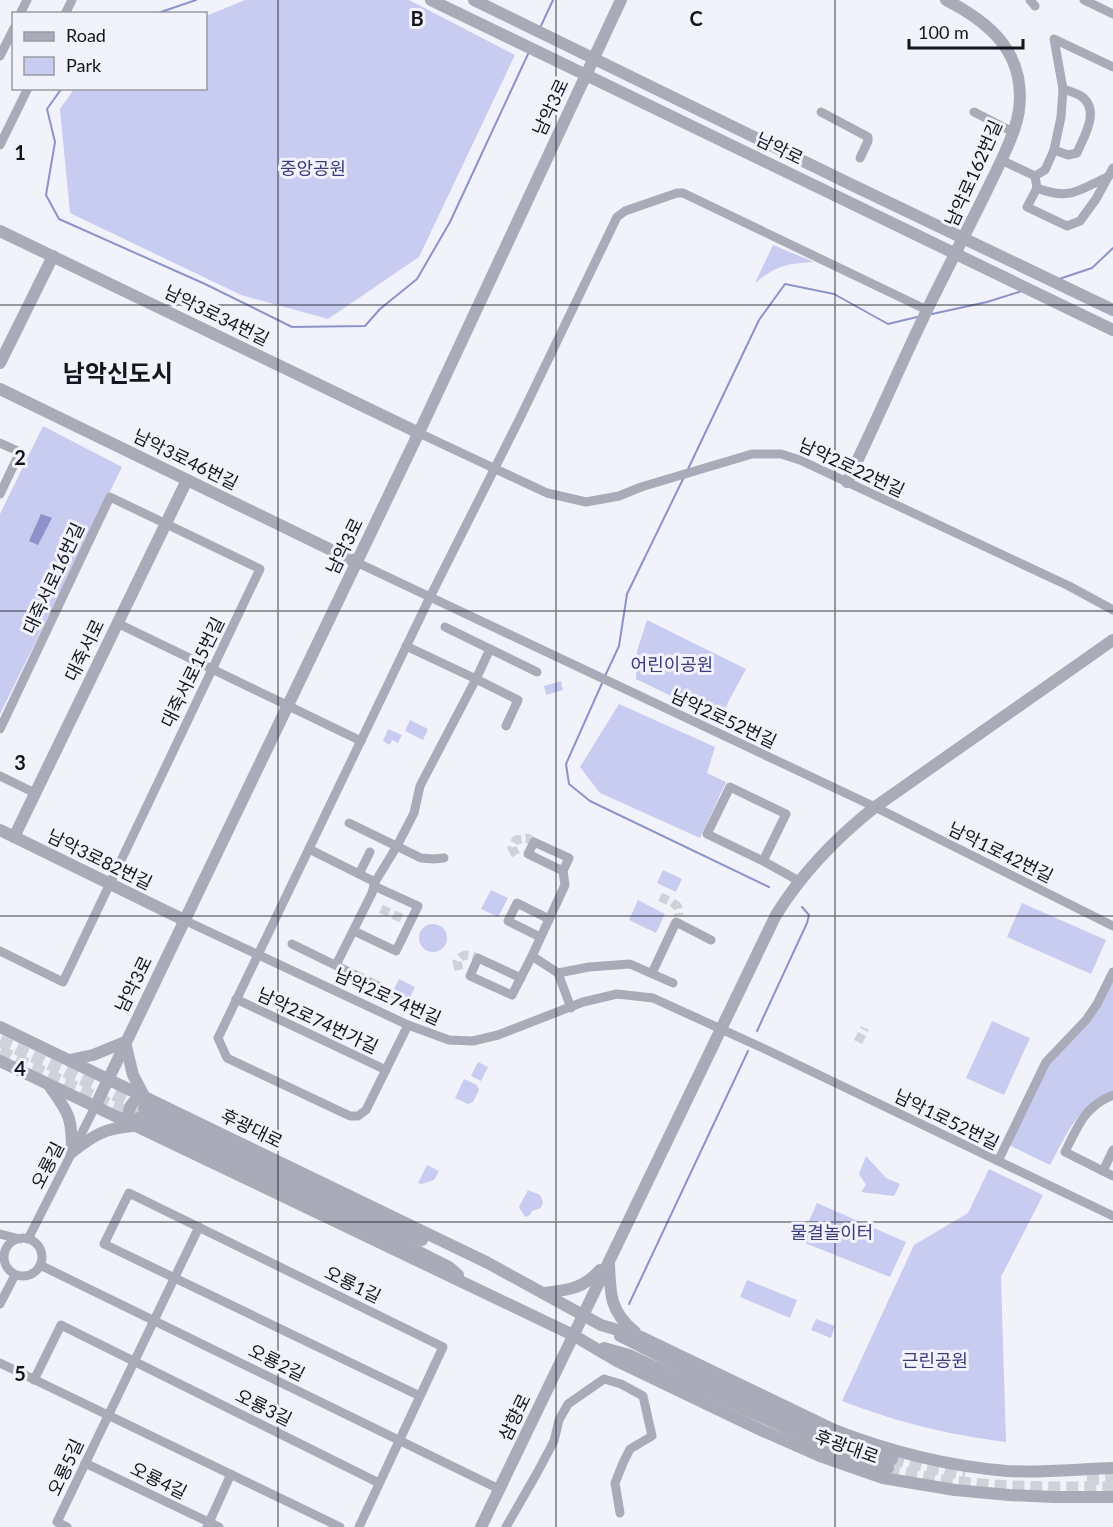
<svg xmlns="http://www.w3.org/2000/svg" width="1113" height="1527" viewBox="0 0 1113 1527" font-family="Lato,'Noto Sans KR',sans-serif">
	<rect width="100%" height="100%" fill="#f2f3fa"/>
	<g fill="#c7ccf0">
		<polygon points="245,0 409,0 515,55 419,257 328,319 241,295 70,213 60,109 74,89 206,88 206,16"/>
		<path d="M773,245L814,262C785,264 778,265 755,283Z"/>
		<polygon points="43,426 122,467 0,714 0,514"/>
		<polygon points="647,620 746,669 719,719 636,679 637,651"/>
		<polygon points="561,681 563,690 546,695 544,686"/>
		<polygon points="619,704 715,747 707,773 726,782 700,838 600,793 580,767"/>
		<polygon points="410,720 428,729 423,740 405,731"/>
		<polygon points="388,729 402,735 398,743 392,740 390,745 383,741"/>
		<polygon points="663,870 682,879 676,892 657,883"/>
		<polygon points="491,890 508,898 498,917 481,909"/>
		<polygon points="638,900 665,914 656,933 629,920"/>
		<polygon points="1022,903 1106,940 1091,974 1007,937"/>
		<circle cx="433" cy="938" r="14"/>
		<polygon points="399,979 415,987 407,1004 390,997"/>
		<path d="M1113,980V1090C1076,1108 1068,1132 1050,1165L1009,1145L1054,1056Z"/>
		<polygon points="992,1021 1030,1038 1004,1095 966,1078"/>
		<polygon points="478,1062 488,1067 481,1081 471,1076"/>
		<polygon points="464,1079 477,1085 479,1090 473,1102 468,1104 455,1098"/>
		<polygon points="866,1156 886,1178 900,1184 894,1196 861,1192 866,1185 859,1174"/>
		<polygon points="427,1165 439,1171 434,1180 422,1184 418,1183"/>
		<path d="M989,1169L1043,1195L1001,1277L1006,1442C945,1434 900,1423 842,1401L914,1245L968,1213Z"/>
		<polygon points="528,1190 540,1195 543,1202 541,1208 532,1211 530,1215 525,1217 519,1207"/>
		<polygon points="817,1203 906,1242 890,1277 800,1241"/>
		<polygon points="747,1280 797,1300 790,1318 740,1297"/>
		<polygon points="816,1319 835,1326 831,1338 811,1330"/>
	</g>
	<polygon fill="#8d93ca" points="41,514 52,518 38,545 29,541"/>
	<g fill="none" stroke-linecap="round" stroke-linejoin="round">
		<g stroke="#8d93ca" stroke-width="2">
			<polyline points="155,14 196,0"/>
			<polyline points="540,28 553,0"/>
			<polyline points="62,88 47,109 55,142 46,195 59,219 205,284 292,327 365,326 380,309 417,279 450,222 529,52"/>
			<polyline points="1059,279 1092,268 1113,248"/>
			<polyline points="932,314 987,302 1022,291"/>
			<polyline points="688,469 759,320 785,284 834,294 888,324 917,317"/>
			<polyline points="605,676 619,646 627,594 684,477"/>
			<polyline points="603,681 566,764 569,784 590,801 769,887"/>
			<polyline points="757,1031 807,923 809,915 802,907"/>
			<polyline points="629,1304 748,1051"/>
		</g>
		<g stroke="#d1d2d9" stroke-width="9" stroke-dasharray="9 4.5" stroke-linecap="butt">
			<polyline points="516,855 512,848 516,840 527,838 534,842"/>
			<polyline points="660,897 672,902 678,907 679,915"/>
			<polyline points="381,909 410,922"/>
			<path d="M459,970L457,962C462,953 469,954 478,958"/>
			<polyline points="858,1042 865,1028"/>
		</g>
		<g stroke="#d1d2d9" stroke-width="12" stroke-dasharray="12 6" stroke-linecap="butt">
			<polyline points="0,1041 144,1109"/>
			<polyline points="0,1051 137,1117"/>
			<polyline points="892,1459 965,1475"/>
			<path d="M888,1468C961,1489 1037,1488 1113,1487"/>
			<polyline points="1087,1479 1113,1478"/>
		</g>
		<g stroke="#a9abb9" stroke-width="9">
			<polyline points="1030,0 1035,6"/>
			<polyline points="1084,0 1113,14"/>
			<polyline points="20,14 27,0"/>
			<polyline points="65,14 72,0"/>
			<polyline points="0,56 14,28"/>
			<polyline points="821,112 868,137 868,141 860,158"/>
			<polyline points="974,112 1013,132"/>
			<polyline points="0,145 28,88"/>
			<path d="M1054,150L1068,155L1077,153C1084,136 1101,110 1081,96C1076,93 1069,91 1063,89"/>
			<polyline points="1001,160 1035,176 1037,188 1027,207 1067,226 1080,221 1096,199 1113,168"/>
			<polyline points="1035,176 1045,170 1054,150 1061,117 1063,89 1054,39 1113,67"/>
			<path d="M1037,188C1070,201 1079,190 1109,176"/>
			<polyline points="419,433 547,493 586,502 619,496 641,487 752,454 781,454 800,460 1069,586 1113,610"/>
			<polyline points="0,443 20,452 0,494"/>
			<polyline points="356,562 875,807 1113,926"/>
			<polyline points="117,623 361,741"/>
			<polyline points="445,627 490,649"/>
			<polyline points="506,726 518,700 476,679 490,649 537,672"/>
			<polyline points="0,729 110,497 260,569 63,982 0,951"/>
			<polyline points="0,776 35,793"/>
			<polyline points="349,823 421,858 434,859 444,858"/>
			<polyline points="309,849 375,882"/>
			<polyline points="763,861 786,814 730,787 707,834 763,861 799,881"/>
			<polyline points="563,871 528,854 534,842 569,858 563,871 565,885 532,956 558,973 571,1008"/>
			<polyline points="359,874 370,852"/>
			<polyline points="184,920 408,1025 449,1040 473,1041 498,1035 583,1002 617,994 653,998 767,1050 1113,1216"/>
			<polyline points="354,931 396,951 418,906 374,886"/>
			<polyline points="540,937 508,921 517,903 549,919"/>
			<polyline points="292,944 386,990"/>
			<polyline points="336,965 372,893 375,882 397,846 414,813 420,786 476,679 406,646"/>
			<polyline points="558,973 589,967 630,964 673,983"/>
			<polyline points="652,973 676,922 711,940"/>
			<polyline points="521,978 478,958 470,976 512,995 532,956"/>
			<polyline points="236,999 386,1070"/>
			<polyline points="408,1025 366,1110 358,1116 350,1116 227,1058 218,1038 430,597 520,418 617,217 625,211 677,193 683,193 927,310"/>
			<path d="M1113,1095C1084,1107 1078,1126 1065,1152L1113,1176"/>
			<polyline points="998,1161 1046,1062 1086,1020 1097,1004 1113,972"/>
			<polyline points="1103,1171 1113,1150"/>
			<polyline points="0,1234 20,1239"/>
			<circle cx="23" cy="1257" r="19"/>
			<polyline points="28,1239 95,1107"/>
			<polyline points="40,1265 499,1489"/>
			<polyline points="0,1304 15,1275"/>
			<polyline points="0,1363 340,1527"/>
			<polyline points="34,1380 61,1325 379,1483"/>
			<polyline points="85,1463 219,1527"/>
			<polyline points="67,1527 57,1522 199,1227"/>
			<polyline points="207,1527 231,1474"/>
			<polyline points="359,1527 443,1347 129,1193 104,1244 420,1396"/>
			<polyline points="506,1527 537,1473 554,1441 559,1420 568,1404 604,1379 621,1384 643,1396 652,1436 630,1449 623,1463 615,1483 620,1513"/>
		</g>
		<g stroke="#a9abb9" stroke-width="12">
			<polyline points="431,0 1113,330"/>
			<polyline points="474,0 846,182 1113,310"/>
			<polyline points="0,231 419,433"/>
			<polyline points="0,363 53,256"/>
			<polyline points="0,389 356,562"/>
			<path d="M847,482C875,425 900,366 928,308C947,269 968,229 987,190C997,169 1008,149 1015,127C1020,112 1021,93 1018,77C1010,39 979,17 946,0"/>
			<polyline points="0,830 184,920"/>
			<polyline points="14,837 187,480"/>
			<path d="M0,1027L488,1263L601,1325L641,1337L832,1429C888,1451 947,1466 1007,1471C1042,1473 1078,1469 1113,1468"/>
			<path d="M69,1060L93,1055L125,1042L133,1075L144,1096C132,1101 129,1105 128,1118L135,1126"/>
			<polyline points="0,1061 573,1335 617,1361 763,1431 820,1456 883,1478 955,1490 1009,1495 1054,1497 1113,1497"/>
			<path d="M50,1087C70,1114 72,1119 72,1152"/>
			<polyline points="95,1107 423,424 621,0"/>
			<polyline points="144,1109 422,1240"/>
			<polyline points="139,1118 370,1227 449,1267 458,1275"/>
			<path d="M72,1152C94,1135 105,1128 133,1126"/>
			<path d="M609,1263C610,1294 610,1312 635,1332"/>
			<path d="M543,1293C568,1290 583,1289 600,1270"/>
			<polyline points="620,1336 765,1409 824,1436 892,1459"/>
			<polyline points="604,1348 629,1355 820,1444 888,1468"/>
			<path d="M481,1527L776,915C802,873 836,838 875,807L1113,640"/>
		</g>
	</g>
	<path fill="none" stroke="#141521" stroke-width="1.5" stroke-opacity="0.55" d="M278,0V1527M556,0V1527M835,0V1527M0,305H1113M0,611H1113M0,916H1113M0,1222H1113"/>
	<g text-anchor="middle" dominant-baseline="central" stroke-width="6" stroke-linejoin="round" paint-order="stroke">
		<g font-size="18" fill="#141521" stroke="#f2f3fa">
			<text transform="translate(550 107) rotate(-65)">남악3로</text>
			<text transform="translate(780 148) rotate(26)">남악로</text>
			<text transform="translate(973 173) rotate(-66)">남악로162번길</text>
			<text transform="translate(217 315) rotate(26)">남악3로34번길</text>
			<text transform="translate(186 459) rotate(26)">남악3로46번길</text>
			<text transform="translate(852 467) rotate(25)">남악2로22번길</text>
			<text transform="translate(344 546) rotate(-64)">남악3로</text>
			<text transform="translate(53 578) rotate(-65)">대죽서로16번길</text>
			<text transform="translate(84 650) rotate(-64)">대죽서로</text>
			<text transform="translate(192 672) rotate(-64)">대죽서로15번길</text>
			<text transform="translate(724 718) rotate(25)">남악2로52번길</text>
			<text transform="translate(1001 852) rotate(26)">남악1로42번길</text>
			<text transform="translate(100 859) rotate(26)">남악3로82번길</text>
			<text transform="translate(133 984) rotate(-64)">남악3로</text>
			<text transform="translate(388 996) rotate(24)">남악2로74번길</text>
			<text transform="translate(318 1020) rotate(25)">남악2로74번가길</text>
			<text transform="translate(947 1119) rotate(26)">남악1로52번길</text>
			<text transform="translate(252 1128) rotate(26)">후광대로</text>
			<text transform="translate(47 1165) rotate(-63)">오룡길</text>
			<text transform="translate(353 1284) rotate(26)">오룡1길</text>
			<text transform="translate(277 1362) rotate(26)">오룡2길</text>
			<text transform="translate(264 1407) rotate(26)">오룡3길</text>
			<text transform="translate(514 1417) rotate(-64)">삼향로</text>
			<text transform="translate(847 1446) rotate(20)">후광대로</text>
			<text transform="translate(65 1467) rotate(-65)">오룡5길</text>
			<text transform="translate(159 1480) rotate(26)">오룡4길</text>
		</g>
		<g font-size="18" fill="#393b7e" stroke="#f2f3fa">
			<text x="313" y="168">중앙공원</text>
			<text x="672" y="664">어린이공원</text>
			<text x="832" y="1232">물결놀이터</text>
			<text x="935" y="1360">근린공원</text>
		</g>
		<g font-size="24" font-weight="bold" fill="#141521" stroke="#f2f3fa">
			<text x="118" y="372">남악신도시</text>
		</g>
	</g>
	<g font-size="20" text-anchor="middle" font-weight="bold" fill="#141521" stroke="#f2f3fa" stroke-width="6" stroke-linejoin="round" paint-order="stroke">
		<text x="417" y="26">B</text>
		<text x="696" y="26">C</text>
		<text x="20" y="160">1</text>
		<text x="20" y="465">2</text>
		<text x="20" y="770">3</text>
		<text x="20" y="1076">4</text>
		<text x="20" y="1381">5</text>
	</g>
	<rect x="12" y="12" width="195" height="78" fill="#f2f3fa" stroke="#999aa3" stroke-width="1.5"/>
	<rect x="24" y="32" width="30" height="9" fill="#a9abb9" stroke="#999aa3" stroke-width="1.5"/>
	<text x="66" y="42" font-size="18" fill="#141521">Road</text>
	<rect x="24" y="57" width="30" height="18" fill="#c7ccf0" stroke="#999aa3" stroke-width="1.5"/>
	<text x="66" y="72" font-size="18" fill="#141521">Park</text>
	<path d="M909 39v9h114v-9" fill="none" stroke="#141521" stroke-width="3"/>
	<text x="918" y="39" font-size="18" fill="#141521" stroke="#f2f3fa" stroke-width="4.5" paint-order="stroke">100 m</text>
</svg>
